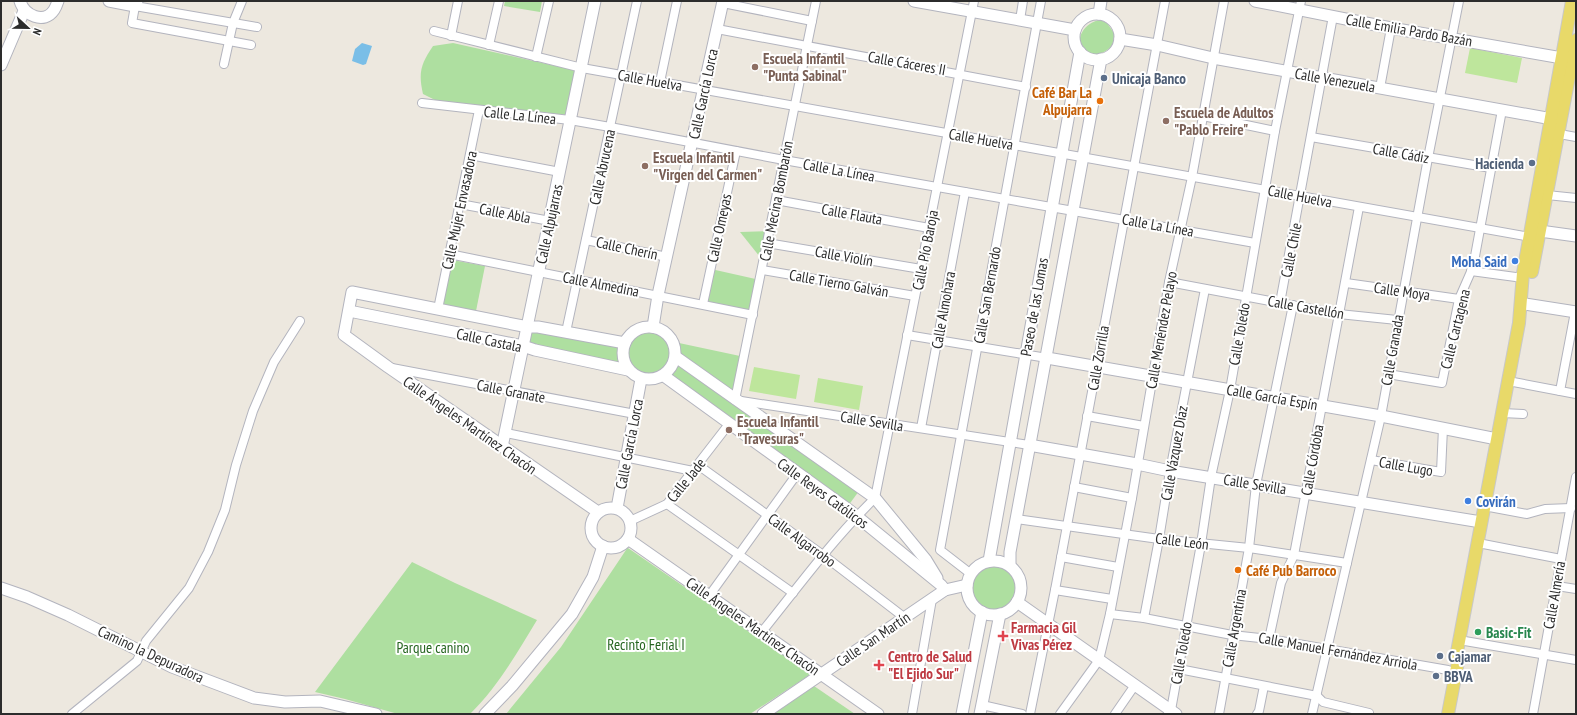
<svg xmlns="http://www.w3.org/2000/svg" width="1577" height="715" viewBox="0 0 1577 715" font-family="'PT Sans Narrow',sans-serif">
	<rect width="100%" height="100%" fill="#ede8df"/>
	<g fill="#aedfa0">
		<polygon points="505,1 542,1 540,12 504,6"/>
		<path d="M1100,20L1107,23L1114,33C1114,37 1114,41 1112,45C1107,53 1094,57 1087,52C1071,41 1085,22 1100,20Z"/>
		<path d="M453,43L578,71L567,115L449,102L435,100L423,94C418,72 421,64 433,46Z"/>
		<polygon points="770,231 764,262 740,232"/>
		<polygon points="452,260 485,266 476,311 443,306"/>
		<polygon points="711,269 760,280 753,315 703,304"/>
		<polygon points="530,331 620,345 619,365 528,345"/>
		<circle cx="649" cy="354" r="22"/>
		<polygon points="679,343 740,356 733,393 680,355"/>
		<polygon points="679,364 859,491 848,506 671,376"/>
		<polygon points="628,547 628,548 811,674 750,714 506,714 561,647"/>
		<path d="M412,562L455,583L537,620C517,653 497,688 470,714H398L345,699L315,692Z"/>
		<circle cx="994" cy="588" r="24"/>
		<polygon points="814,686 855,714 772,714"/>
	</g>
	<g fill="#bee69c">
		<polygon points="1470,48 1522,58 1517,83 1465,73"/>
		<polygon points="754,367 800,375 796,399 749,391"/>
		<polygon points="818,378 863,386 859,410 814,402"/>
	</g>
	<polygon fill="#7abee7" points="362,43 372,46 366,64 363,65 352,61 355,49"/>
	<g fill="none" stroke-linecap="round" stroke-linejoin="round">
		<g stroke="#b3b4be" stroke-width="10">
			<g id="street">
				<polyline points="816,1 735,400 1029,445"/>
				<polyline points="723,3 812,21"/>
				<polyline points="1020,20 1023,1"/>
				<polyline points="717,29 1026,87"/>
				<polyline points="434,31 582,68 1530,237"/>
				<polyline points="451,36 458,1"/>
				<polyline points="251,45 132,23 135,6 257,27"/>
				<polyline points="489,45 499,1"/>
				<polyline points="536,57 549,1"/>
				<polyline points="224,64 233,23 242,1"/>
				<polyline points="660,82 677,1"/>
				<polyline points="1380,88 1391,28"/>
				<polyline points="422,103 570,120 610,127 784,160 1255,243"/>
				<polyline points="1203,116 1275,131"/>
				<polyline points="1554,133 1576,137"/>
				<polyline points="1311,137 1491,168"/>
				<polyline points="470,155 560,172"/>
				<polyline points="1547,195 1576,198"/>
				<polyline points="776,200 929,228"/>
				<polyline points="460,204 550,221"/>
				<polyline points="586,240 667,257"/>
				<polyline points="767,243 921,269"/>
				<polyline points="449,254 753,315"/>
				<polyline points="762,270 915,296"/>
				<polyline points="1471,271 1523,278"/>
				<polyline points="1169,282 1339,314 1397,320"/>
				<polyline points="1346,283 1459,299"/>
				<polyline points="1280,303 1333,16"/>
				<polyline points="703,304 736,151"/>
				<polyline points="438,309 479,110"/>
				<polyline points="566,332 637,1"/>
				<polyline points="907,335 1047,358"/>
				<polyline points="392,368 635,414"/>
				<polyline points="1388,374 1442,383 1459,299 1473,267 1502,110"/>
				<polyline points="1508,381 1576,394"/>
				<polyline points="1560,391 1575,312"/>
				<polyline points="1502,413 1523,414"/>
				<polyline points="1087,416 1144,426"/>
				<polyline points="921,428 965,192"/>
				<polyline points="506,433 693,471"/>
				<polyline points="1371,460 1441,472 1443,428"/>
				<polyline points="698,465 823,555 905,618"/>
				<polyline points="1074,487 1132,498"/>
				<polyline points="667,504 793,593"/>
				<polyline points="1484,506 1527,514 1545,509 1571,508"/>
				<polyline points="1016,519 1159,539 1249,548 1347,563"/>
				<polyline points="630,521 667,504 729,424"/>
				<polyline points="1478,543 1561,559"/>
				<polyline points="1061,557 1118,567"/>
				<polyline points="971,574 940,550 1041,1"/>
				<polyline points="1557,586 1576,589"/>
				<polyline points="1055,590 1112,599"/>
				<polyline points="709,596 797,474"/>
				<polyline points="1110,614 1144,618 1232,635 1269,639 1448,670"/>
				<polyline points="1144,618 1159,539 1170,471 1205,289"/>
				<path d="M761,633C798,587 833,539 875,498L974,1"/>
				<polyline points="1269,639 1281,583 1294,555 1359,207"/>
				<polyline points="1459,640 1576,660"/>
				<polyline points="1179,669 1317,696"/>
				<polyline points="1317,696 1323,702 1369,713 1368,714"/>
				<polyline points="982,705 1022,714"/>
				<polyline points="72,714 137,661 146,641 189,588 208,552 225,510 236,465 253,411 274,362 300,321"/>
				<polyline points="912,714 932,599"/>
				<polyline points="1030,714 1055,590 1165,1"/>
				<polyline points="1060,714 1099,660 1110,614 1132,498 1169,282 1192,177 1224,1"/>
				<polyline points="1115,714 1135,685"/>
				<polyline points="1168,714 1171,710 1201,544 1211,477 1230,390 1275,131 1301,1"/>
				<polyline points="1219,714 1249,548 1256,485 1293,305"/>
				<polyline points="1257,714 1259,711 1264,686"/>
				<polyline points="1312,714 1381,416 1428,158 1459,1"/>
				<polyline points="1533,714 1576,477"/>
			</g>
		</g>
		<g stroke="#b3b4be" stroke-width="13">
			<g id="secondary">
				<path d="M20,1C24,15 44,25 54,10C56,7 57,4 58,1"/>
				<polyline points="109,1 135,6 137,1"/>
				<polyline points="914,1 1075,30"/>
				<polyline points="1255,1 1391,28 1562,58"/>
				<polyline points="1099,14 1101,1"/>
				<circle cx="1097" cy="37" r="23"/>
				<polyline points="1120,39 1157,45 1213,58 1552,119"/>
				<polyline points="1,65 24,11"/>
				<polyline points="1540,231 1576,236"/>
				<polyline points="1525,304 1576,312"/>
				<polyline points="349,311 523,346 535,350 628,370"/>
				<circle cx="649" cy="353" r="26"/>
				<polyline points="653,327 658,295 723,1"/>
				<polyline points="676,357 875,498 926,560 937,578"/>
				<polyline points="1047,358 1381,416 1497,439"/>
				<polyline points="664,376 849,510 941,585 945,590"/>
				<polyline points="1029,445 1137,464 1170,471 1481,522"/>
				<polyline points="502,447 595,1"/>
				<polyline points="617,508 641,379"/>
				<circle cx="611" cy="528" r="20"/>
				<polyline points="598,512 388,367 344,335 352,292 528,327 538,327 625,343"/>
				<polyline points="628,539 878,714"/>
				<circle cx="994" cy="588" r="27"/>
				<polyline points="989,561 1080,52"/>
				<path d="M1010,565V552C1041,388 1072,224 1101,59"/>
				<polyline points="1,588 27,597 68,615 172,667 254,698 285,702 320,701 376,714"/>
				<polyline points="1017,602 1176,714"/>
				<polyline points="485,714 512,686 572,614 593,577 603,546"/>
				<polyline points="763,714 945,590 967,585"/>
				<polyline points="962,714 982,612"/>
				<polyline points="980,714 1000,614"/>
			</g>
		</g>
		<g stroke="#c8c8c8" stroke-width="14">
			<g id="primary">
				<polyline points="1532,272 1576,40"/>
				<polyline points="1448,714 1458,662 1457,652 1519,323 1523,273 1572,1"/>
			</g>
		</g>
		<use href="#street" stroke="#fff" stroke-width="8"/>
		<use href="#secondary" stroke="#fff" stroke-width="11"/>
		<use href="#primary" stroke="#e8d969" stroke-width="12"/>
	</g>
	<g fill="#8d6e63" stroke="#fff" stroke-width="1.5">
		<circle cx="755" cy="67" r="4"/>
		<circle cx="1166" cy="121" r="4"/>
		<circle cx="645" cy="166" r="4"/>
		<circle cx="729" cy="430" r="4"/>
	</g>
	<g fill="#5c6f8a" stroke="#fff" stroke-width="1.5">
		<circle cx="1104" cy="78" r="4"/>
		<circle cx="1532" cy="163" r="4"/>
		<circle cx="1440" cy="656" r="4"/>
		<circle cx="1436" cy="676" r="4"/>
	</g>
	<g fill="#e8710a" stroke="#fff" stroke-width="1.5">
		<circle cx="1100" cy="101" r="4"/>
		<circle cx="1238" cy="570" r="4"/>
	</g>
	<g fill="#3f7fe0" stroke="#fff" stroke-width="1.5">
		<circle cx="1515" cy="261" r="4"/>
		<circle cx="1468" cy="501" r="4"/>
	</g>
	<circle fill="#2e9e5b" stroke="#fff" stroke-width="1.5" cx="1478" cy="632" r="4"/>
	<g fill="#e0444e" stroke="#fff" stroke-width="1.5">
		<path d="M1001 630h4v4h4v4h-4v4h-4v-4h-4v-4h4z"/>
		<path d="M877 659h4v4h4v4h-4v4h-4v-4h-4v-4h4z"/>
	</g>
	<g text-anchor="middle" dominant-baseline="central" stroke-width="4" stroke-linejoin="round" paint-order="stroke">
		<g font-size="15" fill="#2c2c2c" stroke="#fff">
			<text transform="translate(1409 30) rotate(10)">Calle Emilia Pardo Bazán</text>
			<text transform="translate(907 63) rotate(10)">Calle Cáceres II</text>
			<text transform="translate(650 80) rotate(10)">Calle Huelva</text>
			<text transform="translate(1335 80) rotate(10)">Calle Venezuela</text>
			<text transform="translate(703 94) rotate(-78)">Calle García Lorca</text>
			<text transform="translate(520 115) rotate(6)">Calle La Línea</text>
			<text transform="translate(981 139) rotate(10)">Calle Huelva</text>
			<text transform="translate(1401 153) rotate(10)">Calle Cádiz</text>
			<text transform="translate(602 167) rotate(-78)">Calle Abrucena</text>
			<text transform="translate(839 170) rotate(10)">Calle La Línea</text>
			<text transform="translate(1300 196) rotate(11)">Calle Huelva</text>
			<text transform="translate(776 201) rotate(-79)">Calle Mecina Bombarón</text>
			<text transform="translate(459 210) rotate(-78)">Calle Mujer Envasadora</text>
			<text transform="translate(505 213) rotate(11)">Calle Abla</text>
			<text transform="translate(852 214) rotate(10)">Calle Flauta</text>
			<text transform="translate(549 224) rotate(-78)">Calle Alpujarras</text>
			<text transform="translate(1158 225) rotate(10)">Calle La Línea</text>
			<text transform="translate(719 228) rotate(-78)">Calle Omeyas</text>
			<text transform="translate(627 248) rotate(12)">Calle Cherín</text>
			<text transform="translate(925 250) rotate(-79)">Calle Pío Baroja</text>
			<text transform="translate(1291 250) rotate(-79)">Calle Chile</text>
			<text transform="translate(844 256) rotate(10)">Calle Violín</text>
			<text transform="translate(839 283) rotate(10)">Calle Tierno Galván</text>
			<text transform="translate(601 284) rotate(11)">Calle Almedina</text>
			<text transform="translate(1402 291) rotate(8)">Calle Moya</text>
			<text transform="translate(987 295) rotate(-80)">Calle San Bernardo</text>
			<text transform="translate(1034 307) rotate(-80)">Paseo de las Lomas</text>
			<text transform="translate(1306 307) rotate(10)">Calle Castellón</text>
			<text transform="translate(943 310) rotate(-80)">Calle Almohara</text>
			<text transform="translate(1455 329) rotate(-76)">Calle Cartagena</text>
			<text transform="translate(1161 330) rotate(-80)">Calle Menéndez Pelayo</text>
			<text transform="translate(1239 334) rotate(-80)">Calle Toledo</text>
			<text transform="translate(489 340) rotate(12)">Calle Castala</text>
			<text transform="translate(1392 350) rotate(-80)">Calle Granada</text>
			<text transform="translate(1098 358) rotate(-80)">Calle Zorrilla</text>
			<text transform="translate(511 391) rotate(11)">Calle Granate</text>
			<text transform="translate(1272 397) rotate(10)">Calle García Espín</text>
			<text transform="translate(872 421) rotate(9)">Calle Sevilla</text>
			<text transform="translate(470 425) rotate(35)">Calle Ángeles Martínez Chacón</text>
			<text transform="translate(629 444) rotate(-79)">Calle García Lorca</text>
			<text transform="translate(1174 453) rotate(-80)">Calle Vázquez Díaz</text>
			<text transform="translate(1312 460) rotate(-80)">Calle Córdoba</text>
			<text transform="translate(1406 466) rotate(10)">Calle Lugo</text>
			<text transform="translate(686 480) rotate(-51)">Calle Jade</text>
			<text transform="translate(1255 484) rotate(9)">Calle Sevilla</text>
			<text transform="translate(823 493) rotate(36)">Calle Reyes Católicos</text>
			<text transform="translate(802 540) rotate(36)">Calle Algarrobo</text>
			<text transform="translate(1182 541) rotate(7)">Calle León</text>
			<text transform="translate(1554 595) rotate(-80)">Calle Almería</text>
			<text transform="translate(753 626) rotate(35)">Calle Ángeles Martínez Chacón</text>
			<text transform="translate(1234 628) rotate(-80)">Calle Argentina</text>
			<text transform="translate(873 639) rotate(-34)">Calle San Martín</text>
			<text transform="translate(1338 651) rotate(10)">Calle Manuel Fernández Arriola</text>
			<text transform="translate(1181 653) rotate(-80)">Calle Toledo</text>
			<text transform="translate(151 654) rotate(25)">Camino la Depuradora</text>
		</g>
		<g font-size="15" font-weight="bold" fill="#785e54" stroke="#fff" text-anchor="start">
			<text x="763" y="58">Escuela Infantil<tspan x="763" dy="17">"Punta Sabinal"</tspan></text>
			<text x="1174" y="112">Escuela de Adultos<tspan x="1174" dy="17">"Pablo Freire"</tspan></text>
			<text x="653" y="157">Escuela Infantil<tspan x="653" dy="17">"Virgen del Carmen"</tspan></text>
			<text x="737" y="421">Escuela Infantil<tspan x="737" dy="17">"Travesuras"</tspan></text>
		</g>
		<g font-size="15" font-weight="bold" fill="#4e5e75" stroke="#fff" text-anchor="start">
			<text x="1112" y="78">Unicaja Banco</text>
			<text x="1524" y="163" text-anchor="end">Hacienda</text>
			<text x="1448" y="656">Cajamar</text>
			<text x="1444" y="676">BBVA</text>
		</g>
		<g font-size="15" font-weight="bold" fill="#c56008" stroke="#fff" text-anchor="end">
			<text x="1092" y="92">Café Bar La<tspan x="1092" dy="17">Alpujarra</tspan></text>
			<text x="1246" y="570" text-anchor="start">Café Pub Barroco</text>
		</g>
		<g font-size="15" font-weight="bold" fill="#366cbe" stroke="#fff" text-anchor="end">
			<text x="1507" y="261">Moha Said</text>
			<text x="1476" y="501" text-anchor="start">Covirán</text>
		</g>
		<g font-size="15" font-weight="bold" fill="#be3a42" stroke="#fff" text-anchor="start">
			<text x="1011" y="627">Farmacia Gil<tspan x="1011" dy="17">Vivas Pérez</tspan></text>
			<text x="888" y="656">Centro de Salud<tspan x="888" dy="17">"El Ejido Sur"</tspan></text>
		</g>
		<g font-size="15" font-weight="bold" fill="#27864d" stroke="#fff" text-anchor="start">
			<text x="1486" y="632">Basic-Fit</text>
		</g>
		<g font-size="15" fill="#266520" stroke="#fff">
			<text x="646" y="644">Recinto Ferial I</text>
			<text x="433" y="647">Parque canino</text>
		</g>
	</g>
	<rect width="1577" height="715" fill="none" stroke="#2c2c2c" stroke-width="4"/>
	<g transform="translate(28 28) rotate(112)" stroke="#ffffff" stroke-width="3" paint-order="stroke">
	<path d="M0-3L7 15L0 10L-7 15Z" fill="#2c2c2c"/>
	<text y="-6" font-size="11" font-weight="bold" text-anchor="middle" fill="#2c2c2c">N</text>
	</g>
</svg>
